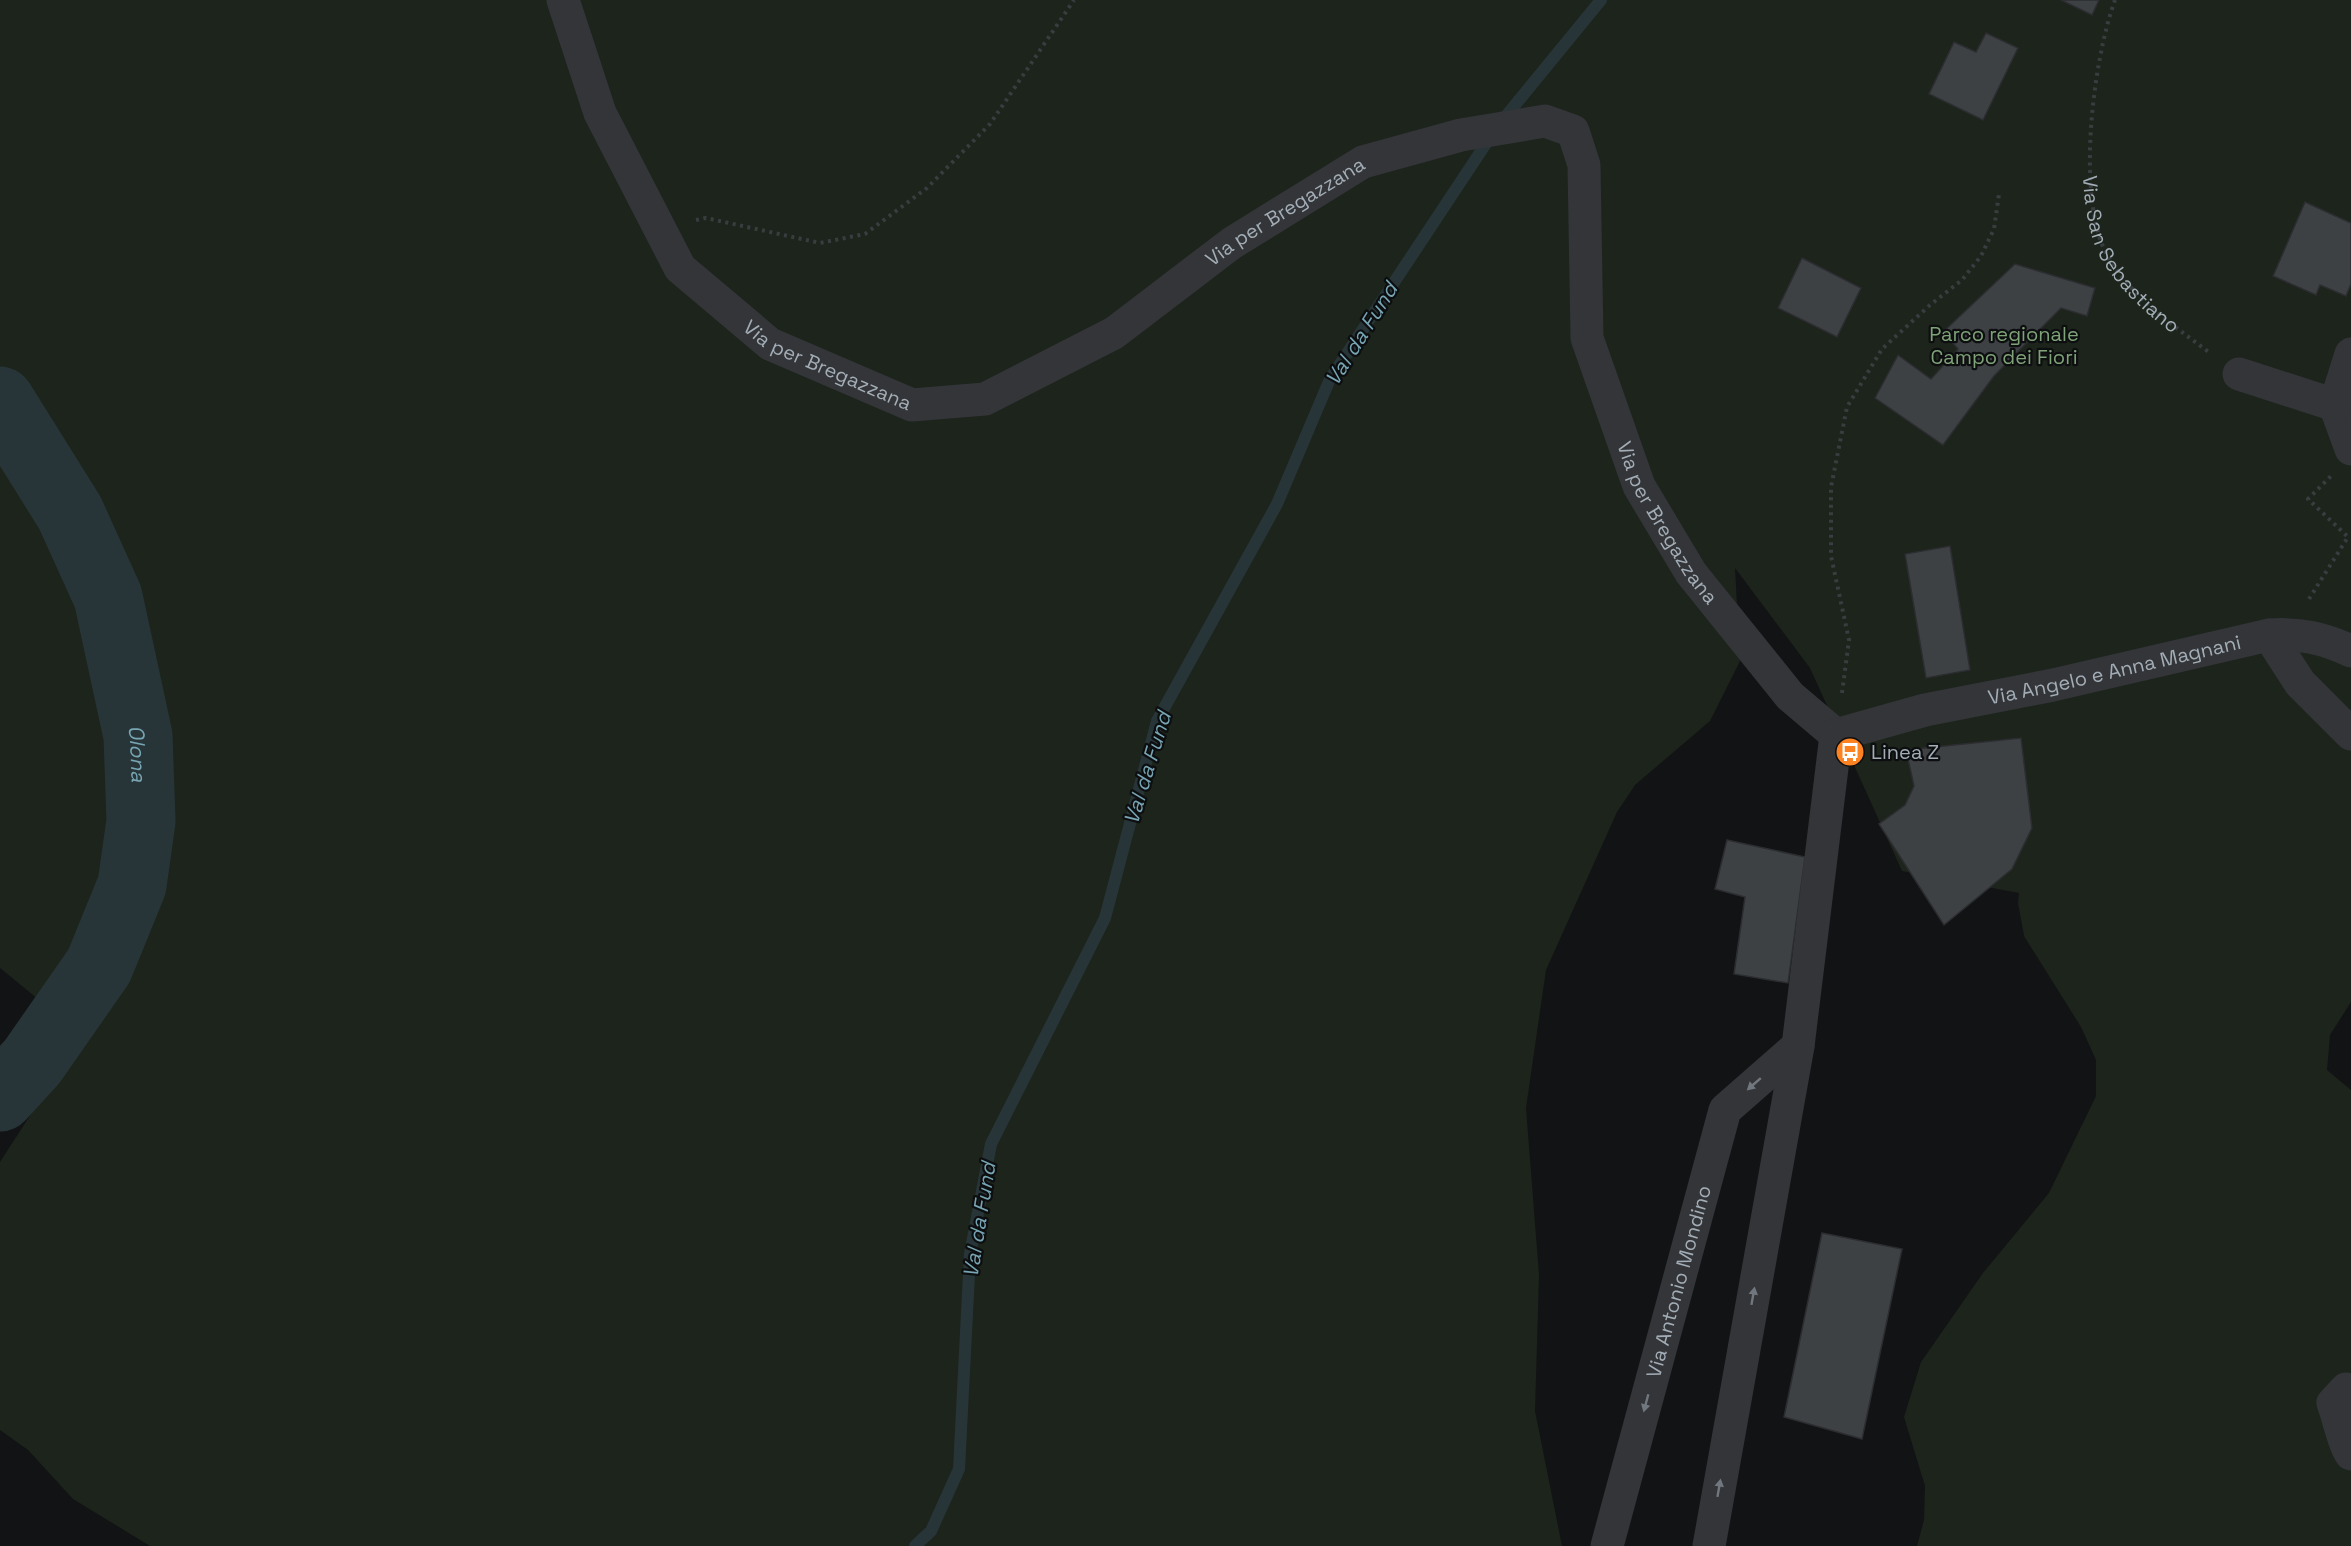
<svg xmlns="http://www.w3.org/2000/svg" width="2351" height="1546" viewBox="0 0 2351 1546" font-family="'Space Grotesk',sans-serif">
	<rect width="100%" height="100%" fill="#121314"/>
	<polygon fill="#1d241c" points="0,0 2351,0 2351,1002 2330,1035 2327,1070 2351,1090 2351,1546 1917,1546 1924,1520 1925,1486 1904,1417 1921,1362 1983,1273 2049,1193 2096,1096 2096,1060 2081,1027 2024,936 2018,903 2019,893 1902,871 1810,668 1735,568 1740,661 1710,721 1635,785 1617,812 1546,970 1526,1108 1539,1275 1535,1411 1562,1546 150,1546 73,1499 28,1450 0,1430 0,1162 82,1035 0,968"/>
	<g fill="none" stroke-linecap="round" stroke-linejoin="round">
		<g stroke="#283538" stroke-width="12">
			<polyline points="1501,122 1601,0"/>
			<polyline points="915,1546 931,1531 959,1469 970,1254 991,1144 1105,918 1157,721 1277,504 1330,379 1491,136"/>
		</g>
		<path stroke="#283538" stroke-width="69" id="s1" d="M0,401L70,513L108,597L138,736L141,821L132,885L99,966L32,1062L0,1097"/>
	</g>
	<g fill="#3e4144" stroke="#2c2d30" stroke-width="1.5">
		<polygon points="2061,0 2099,0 2092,15"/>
		<polygon points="1986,33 2018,48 1983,120 1929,94 1954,42 1976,52"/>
		<polygon points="2305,202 2351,223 2351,284 2346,296 2320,285 2316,295 2273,276"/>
		<polygon points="1802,258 1861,288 1837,337 1778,308"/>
		<polygon points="2015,264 2095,288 2087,316 2061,308 1994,376 1943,445 1875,398 1898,355 1931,379 1958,349 1943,332"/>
		<polygon points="1950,546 1970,670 1926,678 1905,554"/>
		<polygon points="2021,738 2032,828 2012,869 1944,925 1879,824 1905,805 1914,786 1906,750"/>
		<polygon points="1727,840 1805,857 1788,983 1734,974 1745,897 1715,889"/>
		<polygon points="1822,1233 1902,1249 1862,1439 1784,1417"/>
	</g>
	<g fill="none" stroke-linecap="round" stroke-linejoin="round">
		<g stroke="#393d40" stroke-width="4" stroke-dasharray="3 4.5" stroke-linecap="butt">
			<path id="s2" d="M2115,0C2093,60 2074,205 2110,260C2135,300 2173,325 2210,353"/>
			<polyline points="696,220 706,218 820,243 865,234 927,188 990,124 1074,0"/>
			<polyline points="2309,599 2348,537 2308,499 2331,476"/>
			<polyline points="1842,693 1849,640 1831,556 1831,487 1847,407 1882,349 1930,305 1962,280 1981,256 1994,229 1999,194"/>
		</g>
		<g stroke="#333539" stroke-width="33">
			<path id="s3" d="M563,0L600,113L680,268L770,344L912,405L985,399L1114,333L1232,243L1363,162L1461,135L1545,121L1573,131L1584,165L1587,338L1639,486L1691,573L1790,696L1836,735"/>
			<polyline points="2351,354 2335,405 2351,449"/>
			<polyline points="2239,374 2335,405"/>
			<polyline points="2269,635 2300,683 2351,734"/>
			<path id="s4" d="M1836,735L1925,710L2053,685L2269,635C2300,633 2323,638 2351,651"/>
			<path d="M2351,1390L2346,1389L2333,1403C2338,1416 2344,1445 2351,1454"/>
			<path id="s5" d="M1607,1546L1725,1110L1798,1046"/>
			<polyline points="1709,1546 1798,1046 1836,735"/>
		</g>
	</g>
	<defs><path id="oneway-solid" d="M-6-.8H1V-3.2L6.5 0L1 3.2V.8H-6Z" transform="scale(1.5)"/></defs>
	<g fill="#71777e">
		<use href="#oneway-solid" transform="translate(1754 1084) rotate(139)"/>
		<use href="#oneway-solid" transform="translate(1753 1296) rotate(-80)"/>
		<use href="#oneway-solid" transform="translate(1646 1403) rotate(105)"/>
		<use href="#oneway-solid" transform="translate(1719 1488) rotate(-80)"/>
	</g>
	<defs>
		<g id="bus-disc" transform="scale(1.5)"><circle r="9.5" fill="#fd8221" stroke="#0d0e0f"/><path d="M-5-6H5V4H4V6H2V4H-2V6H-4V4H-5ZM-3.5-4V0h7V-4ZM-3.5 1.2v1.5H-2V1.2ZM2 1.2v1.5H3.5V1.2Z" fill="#fff"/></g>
	</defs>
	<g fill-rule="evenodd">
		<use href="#bus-disc" x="1850" y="752"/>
	</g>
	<g text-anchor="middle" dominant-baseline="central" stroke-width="4.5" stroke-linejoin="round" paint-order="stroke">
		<g font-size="20" fill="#a3adb6" stroke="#0d0e0f">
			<text stroke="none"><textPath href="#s3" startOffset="994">Via per Bregazzana</textPath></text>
			<text stroke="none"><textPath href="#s2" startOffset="270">Via San Sebastiano</textPath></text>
			<text stroke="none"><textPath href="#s3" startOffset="472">Via per Bregazzana</textPath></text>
			<text stroke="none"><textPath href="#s3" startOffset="1714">Via per Bregazzana</textPath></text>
			<text stroke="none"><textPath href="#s4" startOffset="286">Via Angelo e Anna Magnani</textPath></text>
			<text stroke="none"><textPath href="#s5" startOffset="274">Via Antonio Mondino</textPath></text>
		</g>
		<g font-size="20" fill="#7fa278" stroke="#0d0e0f">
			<text x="2004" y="334">Parco regionale<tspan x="2004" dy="23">Campo dei Fiori</tspan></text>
		</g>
		<g font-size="20" fill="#a3adb6" stroke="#0d0e0f" text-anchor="start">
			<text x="1871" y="752">Linea Z</text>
		</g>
		<g font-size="21" font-style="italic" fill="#77a5b3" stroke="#0d0e0f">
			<text transform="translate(1361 334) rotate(-58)">Val da Fund</text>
			<text stroke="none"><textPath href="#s1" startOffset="384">Olona</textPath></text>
			<text transform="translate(1147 768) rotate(-73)">Val da Fund</text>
			<text transform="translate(979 1220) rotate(-81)">Val da Fund</text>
		</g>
	</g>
</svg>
